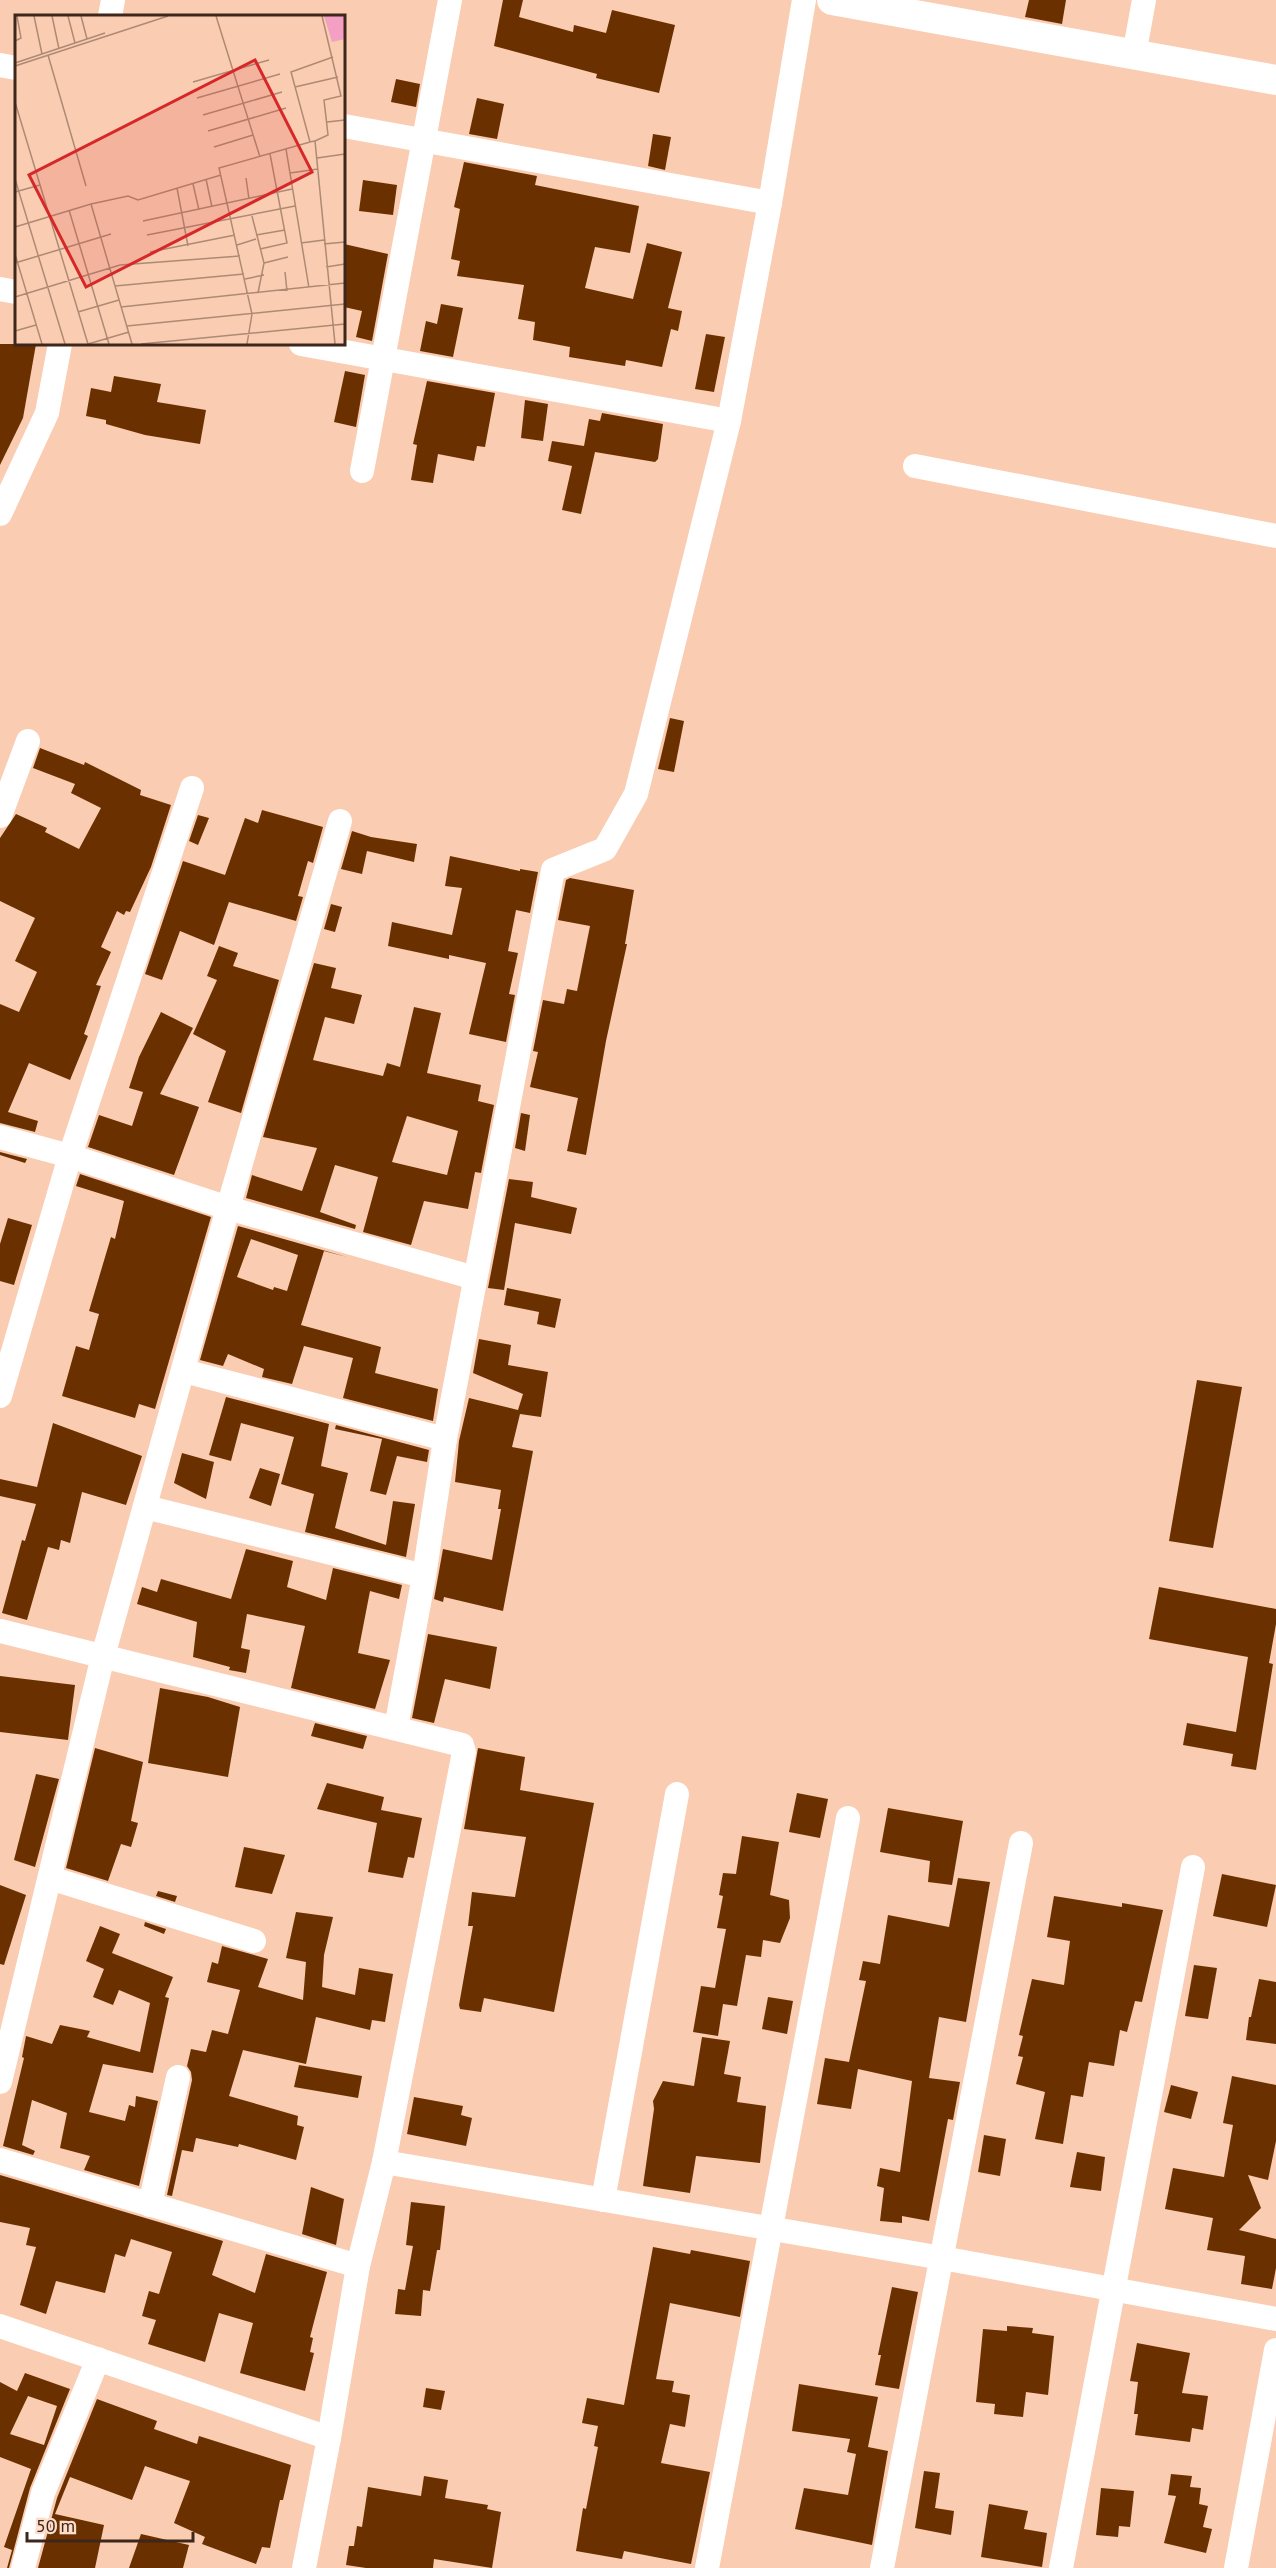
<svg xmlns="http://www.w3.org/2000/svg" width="1276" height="2568" viewBox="0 0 1276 2568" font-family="'PT Sans',sans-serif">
	<rect width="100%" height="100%" fill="#faccb1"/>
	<g fill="#6a3000" fill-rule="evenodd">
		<polygon points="503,0 523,0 519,17 573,32 574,25 606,33 612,10 675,25 659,93 596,78 597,74 494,46"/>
		<polygon points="1029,0 1066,0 1062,24 1025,17"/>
		<polygon points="396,79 420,84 416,107 391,102"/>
		<polygon points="477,98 504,104 497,139 469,134"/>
		<polygon points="653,134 671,137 665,170 648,166"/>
		<polygon points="464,162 537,176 535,185 639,206 630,253 595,247 585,288 633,299 647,243 682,252 668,308 682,311 678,331 671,329 662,367 626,360 625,366 569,357 570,347 533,340 535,322 518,319 524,285 457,276 460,261 451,259 460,209 454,207"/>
		<polygon points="363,180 397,185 393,215 359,211"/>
		<polygon points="344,244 388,254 372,341 356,337 362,311 344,307"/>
		<polygon points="441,304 463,308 453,357 420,351 426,321 437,324"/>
		<polygon points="706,334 725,337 714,392 695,389"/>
		<polygon points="0,344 36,344 23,418 0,465"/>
		<polygon points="345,371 365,375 356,427 334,422"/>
		<polygon points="114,376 161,384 157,402 206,410 200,444 145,435 106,424 106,420 86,416 91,388 111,392"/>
		<polygon points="427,381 495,393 485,447 477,446 474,461 438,454 433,483 411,480 417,445 413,444"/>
		<polygon points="525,400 548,404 543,441 521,438"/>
		<polygon points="602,413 663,424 658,459 655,462 595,452 581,514 562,510 572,466 548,461 552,441 584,446 589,419 600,421"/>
		<polygon points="670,718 684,721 674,772 658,769"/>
		<polygon points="40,748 84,765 85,762 141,790 140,795 171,805 151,867 130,912 126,911 124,915 117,911 101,947 111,952 96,985 101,986 84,1034 88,1036 70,1080 29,1063 8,1112 38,1121 35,1132 0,1123 0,1004 19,1012 37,972 15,961 35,918 0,901 0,838 16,814 47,828 45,832 79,849 101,808 71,793 75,784 33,768"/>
		<polygon points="262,810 323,827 313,863 308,861 298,896 303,897 296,921 229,902 214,945 180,931 162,980 145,974 183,861 225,875 245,818 258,823"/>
		<polygon points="198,815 209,818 198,845 189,841"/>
		<polygon points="352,831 371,837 417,844 414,862 367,851 362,874 341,869"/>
		<polygon points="450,856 520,871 520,869 538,872 530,913 516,910 508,951 518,953 509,994 515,995 506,1042 469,1034 486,963 449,955 449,959 388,946 392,922 452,935 462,888 445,886"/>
		<polygon points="570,878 634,890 625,944 627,944 606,1041 586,1155 567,1151 578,1098 530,1087 538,1052 533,1051 543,1000 564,1004 567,989 577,991 590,926 558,920 566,880"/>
		<polygon points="331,904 342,907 335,932 324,929"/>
		<polygon points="219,946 238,953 233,966 279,980 241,1113 208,1102 226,1051 193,1034 217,980 207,976"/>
		<path d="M314,963L336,968L331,988L362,995L354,1024L325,1017L313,1060L383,1076L387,1063L400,1067L414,1007L441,1013L427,1073L481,1085L478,1101L494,1105L481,1173L475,1172L468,1209L424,1201L411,1245L363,1232L378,1177L335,1165L320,1212L356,1225L355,1229L246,1198L252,1175L302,1191L317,1148L263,1137ZM407,1116L458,1131L447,1175L392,1162Z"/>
		<polygon points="161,1012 193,1028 160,1094 199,1107 174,1175 88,1147 99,1115 132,1126 143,1092 129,1088 139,1057"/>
		<polygon points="521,1113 530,1115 525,1151 515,1148"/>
		<polygon points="0,1152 27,1159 25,1163 0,1155"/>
		<polygon points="80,1174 211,1217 155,1409 139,1404 135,1418 62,1396 76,1346 89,1350 99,1314 89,1311 111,1237 115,1239 124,1201 76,1186"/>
		<polygon points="509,1179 533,1182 531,1197 577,1208 571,1234 515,1223 504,1290 488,1288"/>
		<polygon points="8,1218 32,1225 14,1285 0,1281 0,1244"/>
		<path d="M238,1226L347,1257L324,1251L301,1325L381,1347L375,1373L438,1389L433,1421L343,1398L353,1358L304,1346L292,1384L262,1377L264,1369L228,1354L223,1366L200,1360ZM251,1239L298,1255L287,1291L274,1287L273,1290L237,1277Z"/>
		<polygon points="507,1288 561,1299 555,1328 537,1324 539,1312 504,1305"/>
		<polygon points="479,1339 511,1345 508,1365 548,1372 541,1417 520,1414 512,1447 533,1451 503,1611 444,1597 443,1602 434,1599 443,1549 492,1560 501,1509 498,1509 501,1490 455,1482 459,1441 469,1398 518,1410 523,1394 473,1373"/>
		<polygon points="1197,1380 1242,1387 1213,1548 1169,1541"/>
		<polygon points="226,1397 329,1424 321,1466 348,1473 335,1528 386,1545 393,1501 415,1504 406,1557 305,1532 314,1494 281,1484 294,1437 241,1423 231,1461 209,1455"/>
		<polygon points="53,1423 142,1456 126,1505 82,1492 70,1543 61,1540 59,1550 48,1547 27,1620 2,1613 22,1540 25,1541 36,1504 0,1496 0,1479 37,1487"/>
		<polygon points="336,1425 429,1450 427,1462 397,1456 386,1495 370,1491 382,1439 335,1429"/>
		<polygon points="182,1453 214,1462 206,1499 174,1483"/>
		<polygon points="260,1468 280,1474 271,1506 249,1498"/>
		<polygon points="246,1549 293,1561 287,1587 326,1600 333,1568 402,1585 399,1599 370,1591 358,1653 390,1660 375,1709 291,1688 305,1626 247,1614 241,1648 250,1650 246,1673 229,1670 230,1667 193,1657 197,1622 137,1604 142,1587 157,1592 161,1579 231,1599"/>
		<polygon points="1159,1587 1276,1609 1276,1624 1269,1663 1273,1664 1256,1770 1231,1766 1233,1754 1183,1745 1187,1723 1236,1732 1248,1657 1149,1639"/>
		<polygon points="428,1634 497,1647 490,1689 445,1679 434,1723 412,1718"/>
		<polygon points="0,1676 75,1685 68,1740 0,1732"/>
		<polygon points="160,1688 208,1697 240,1707 228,1777 148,1763"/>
		<polygon points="315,1723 367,1736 363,1749 311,1736"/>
		<polygon points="95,1748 143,1762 131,1821 138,1823 131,1847 121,1844 108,1881 66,1868"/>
		<polygon points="478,1748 525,1757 520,1790 594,1803 554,2012 484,1998 481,2012 460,2009 459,2005 473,1926 468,1926 472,1892 515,1897 526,1837 464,1829"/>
		<polygon points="36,1774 59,1779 35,1867 14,1860"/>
		<polygon points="327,1783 384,1797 381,1810 422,1818 414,1858 408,1857 403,1878 368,1872 377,1823 317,1809"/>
		<polygon points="797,1793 828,1799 820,1838 789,1832"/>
		<polygon points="888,1808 963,1821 952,1885 928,1882 930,1861 880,1852"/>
		<polygon points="742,1836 779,1842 770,1895 789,1900 790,1918 780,1943 763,1940 761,1957 746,1955 737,2006 723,2004 718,2036 693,2032 701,1986 715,1988 726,1929 717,1928 723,1896 719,1895 723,1873 736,1874"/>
		<polygon points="244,1847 285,1855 272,1894 235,1887"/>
		<polygon points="1222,1874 1276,1885 1267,1927 1213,1916"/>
		<polygon points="958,1878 990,1882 966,2022 939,2017 929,2078 960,2082 953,2120 948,2119 929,2221 902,2216 902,2223 880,2221 884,2188 877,2186 880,2168 900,2172 912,2081 858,2069 851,2109 817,2104 825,2058 849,2062 866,1981 859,1980 863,1961 880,1964 888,1915 949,1927"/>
		<polygon points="0,1885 26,1895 4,1965 0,1964"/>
		<polygon points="158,1891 177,1896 175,1902 156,1896"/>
		<polygon points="1054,1896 1122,1907 1122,1903 1163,1910 1142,2002 1135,2001 1127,2032 1120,2030 1114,2066 1089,2062 1083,2097 1071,2095 1063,2144 1035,2139 1045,2092 1016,2084 1023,2057 1018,2056 1023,2036 1019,2035 1032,1979 1064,1985 1070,1941 1047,1937"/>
		<polygon points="296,1912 333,1917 324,1955 322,1987 355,1995 359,1968 393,1974 385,2022 372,2020 370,2030 316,2017 306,2064 243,2050 229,2096 298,2116 297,2125 304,2127 296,2160 239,2144 238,2147 196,2138 193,2152 182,2150 172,2196 167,2195 192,2080 191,2072 187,2066 191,2049 206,2052 212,2030 228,2034 240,1990 207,1982 212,1962 218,1964 222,1946 268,1959 258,1987 303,2000 306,1962 286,1958"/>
		<polygon points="145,1922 166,1929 164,1934 144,1926"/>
		<polygon points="100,1926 120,1934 112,1953 173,1977 165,1997 169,1998 153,2073 103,2064 89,2112 125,2121 129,2105 135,2107 136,2096 158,2101 139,2186 84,2170 90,2156 60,2148 67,2113 32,2100 22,2145 35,2151 33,2155 3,2146 24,2058 22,2057 26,2036 52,2044 60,2025 90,2031 87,2037 140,2052 150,2003 119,1990 113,2005 93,1997 104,1969 86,1961"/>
		<polygon points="1194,1965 1217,1968 1208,2019 1185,2016"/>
		<polygon points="1259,1979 1276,1982 1276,2044 1246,2040 1249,2017 1251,2017"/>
		<polygon points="768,1997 793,2001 787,2034 762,2029"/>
		<polygon points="702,2037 730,2041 724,2074 741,2077 737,2102 766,2106 760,2163 696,2156 690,2193 643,2186 654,2109 653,2101 663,2081 694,2086"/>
		<polygon points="299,2065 362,2076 358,2098 294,2087"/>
		<polygon points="1232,2076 1276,2085 1276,2141 1268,2180 1248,2175 1261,2208 1239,2230 1276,2239 1276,2268 1272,2289 1241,2284 1245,2256 1207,2250 1213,2218 1165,2209 1173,2168 1224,2177 1233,2125 1223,2123"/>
		<polygon points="1171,2085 1198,2092 1191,2119 1164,2112"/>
		<polygon points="414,2097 463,2106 461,2115 472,2118 466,2146 407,2134"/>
		<polygon points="984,2135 1006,2139 1000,2176 978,2172"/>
		<polygon points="1077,2152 1105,2157 1101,2191 1070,2187"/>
		<polygon points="0,2175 223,2241 212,2275 255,2293 266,2254 327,2272 310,2337 313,2338 310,2352 314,2353 305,2391 240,2373 253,2323 219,2313 205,2362 148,2344 156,2320 142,2316 149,2291 159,2294 172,2252 131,2239 125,2257 115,2254 105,2293 56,2281 46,2314 20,2305 36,2247 26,2245 30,2228 0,2222"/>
		<polygon points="311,2187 344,2199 336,2245 302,2234"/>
		<polygon points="411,2202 445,2206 440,2250 437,2250 430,2291 423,2290 421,2316 395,2314 398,2289 405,2290 413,2246 406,2245"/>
		<polygon points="653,2247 690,2254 691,2250 750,2261 740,2317 670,2303 656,2379 674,2381 672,2392 690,2395 685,2427 670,2424 661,2463 710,2472 691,2564 624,2551 622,2559 576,2551 583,2508 586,2509 598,2447 594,2446 598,2426 582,2423 587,2398 624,2405"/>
		<polygon points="892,2287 918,2292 899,2389 875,2385 881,2355 878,2355"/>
		<polygon points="1007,2326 1033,2328 1032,2333 1054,2336 1048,2395 1026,2392 1023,2417 994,2414 995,2404 976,2402 983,2329 1007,2331"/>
		<polygon points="1137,2343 1190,2353 1182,2393 1208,2396 1203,2430 1192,2428 1190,2442 1135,2435 1138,2414 1134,2414 1138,2382 1130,2381"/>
		<path d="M25,2373L70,2389L30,2488L9,2568H7L12,2550L4,2547L31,2469L0,2457V2382L17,2391ZM28,2396L57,2406L44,2445L10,2434Z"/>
		<polygon points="799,2384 878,2397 868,2447 888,2451 872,2545 795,2529 804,2488 848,2495 856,2454 847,2452 850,2439 792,2431"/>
		<polygon points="426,2388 445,2391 441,2410 423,2407"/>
		<polygon points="97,2399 157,2421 154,2429 197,2444 199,2436 291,2465 283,2500 280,2500 270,2548 262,2547 256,2564 202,2544 205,2537 174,2523 190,2481 145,2466 132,2500 70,2477 55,2514 104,2525 95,2568 38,2568 57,2498"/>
		<polygon points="924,2471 940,2473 935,2508 954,2511 951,2535 915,2528"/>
		<polygon points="1171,2474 1192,2476 1190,2487 1201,2488 1199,2504 1208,2506 1203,2527 1212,2529 1206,2553 1164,2543 1176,2496 1168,2495"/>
		<polygon points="424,2476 448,2480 445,2498 488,2505 487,2509 501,2512 492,2568 434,2559 433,2568 366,2568 346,2565 349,2546 354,2546 357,2526 362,2527 368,2487 421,2496"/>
		<polygon points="1101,2488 1134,2491 1130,2527 1119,2526 1118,2537 1096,2535"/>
		<polygon points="989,2504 1028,2511 1024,2529 1047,2533 1042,2567 981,2557"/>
		<polygon points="141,2534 189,2545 183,2568 129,2568"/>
	</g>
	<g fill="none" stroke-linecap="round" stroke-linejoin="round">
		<g stroke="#fff" stroke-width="24">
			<polyline points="110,16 113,0"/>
			<polyline points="1134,55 1144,0"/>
			<polyline points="0,65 16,68"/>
			<polyline points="344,126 770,203"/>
			<polyline points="0,289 16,292"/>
			<polyline points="301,344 729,421"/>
			<polyline points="915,466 1276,536"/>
			<polyline points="362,471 450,0"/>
			<polyline points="0,514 47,413 60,344"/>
			<polyline points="0,816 28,741"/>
			<polyline points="0,1137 70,1156 228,1208 475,1278"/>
			<polyline points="184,1371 445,1439"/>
			<polyline points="0,1396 70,1156 192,788"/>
			<polyline points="145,1507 424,1576"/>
			<polyline points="0,1631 462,1745 464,1752 384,2162 358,2266 329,2438 304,2568"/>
			<polyline points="396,1728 424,1576 445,1439 553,870 605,849 636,794 729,421 770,203 804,0"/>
			<polyline points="50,1878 254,1941"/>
			<polyline points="0,2082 103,1656 228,1208 340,821"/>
			<polyline points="0,2160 358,2266"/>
			<polyline points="384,2162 942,2258 1276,2319"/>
			<polyline points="603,2200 677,1794"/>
			<polyline points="150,2205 178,2077"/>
			<polyline points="0,2326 329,2438"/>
			<polyline points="23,2568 43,2493 98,2359"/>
			<polyline points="707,2568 848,1818"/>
			<polyline points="882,2568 1021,1843"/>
			<polyline points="1061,2568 1193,1867"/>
			<polyline points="1236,2568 1276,2350"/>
		</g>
		<polyline stroke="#fff" stroke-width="30" points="832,0 1276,80"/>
	</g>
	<g transform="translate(15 15)">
		<rect width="330" height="330" fill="#faccb1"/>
		<path d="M309,1H330V24L317,27Z" fill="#f49fc4"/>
		<path fill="none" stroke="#ae8a75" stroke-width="1.5" d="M19,1L27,39M37,1L44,34M53,1L60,28M66,1L72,24M201,1L245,142M0,26L6,23L2,1M33,40L71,171M318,42L276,57L295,127L300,126L320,329M0,48L90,18M0,51L153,1M178,67L254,45M280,72L323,62M182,83L265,59M0,87L73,329M188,100L267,77M312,107L330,105M193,116L271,93M300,126L313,120L309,85L326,81L307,1M199,132L238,120M271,134L294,273M302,143L330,139M275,158L303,154M231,163L234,184M0,164L50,329M191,164L197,192M178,169L184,195M162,173L173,231M0,177L25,170M76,189L117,329M54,195L94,329M237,201L249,248L243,278M128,206L277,174M0,212L76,189L113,181L123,185L206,160M132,220L280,191M241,220L270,215M286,228L309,225M309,229L330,227M222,230L241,224M245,234L272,228L255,139M135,237L220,220M0,239L27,329M0,248L96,219M249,248L273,242M311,252L330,249M270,257L272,276M230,264L249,260M100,271L229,259M0,282L105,250L225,241M106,292L330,268M63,297L104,285M112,311L330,289M0,316L21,310M73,329L114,317M126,329L330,309M232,329L237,299L204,153L295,127"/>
		<path fill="#d62828" fill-opacity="0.15" stroke="#d62828" stroke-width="3" d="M240,45L297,157L71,272L14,160Z"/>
		<rect width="330" height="330" fill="none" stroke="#3d271a" stroke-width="3"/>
	</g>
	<path d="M27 2532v9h166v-9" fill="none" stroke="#3d271a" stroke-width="3"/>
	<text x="36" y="2532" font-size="18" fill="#3d271a" stroke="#ffdcc8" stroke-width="4.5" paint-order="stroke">50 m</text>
</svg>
